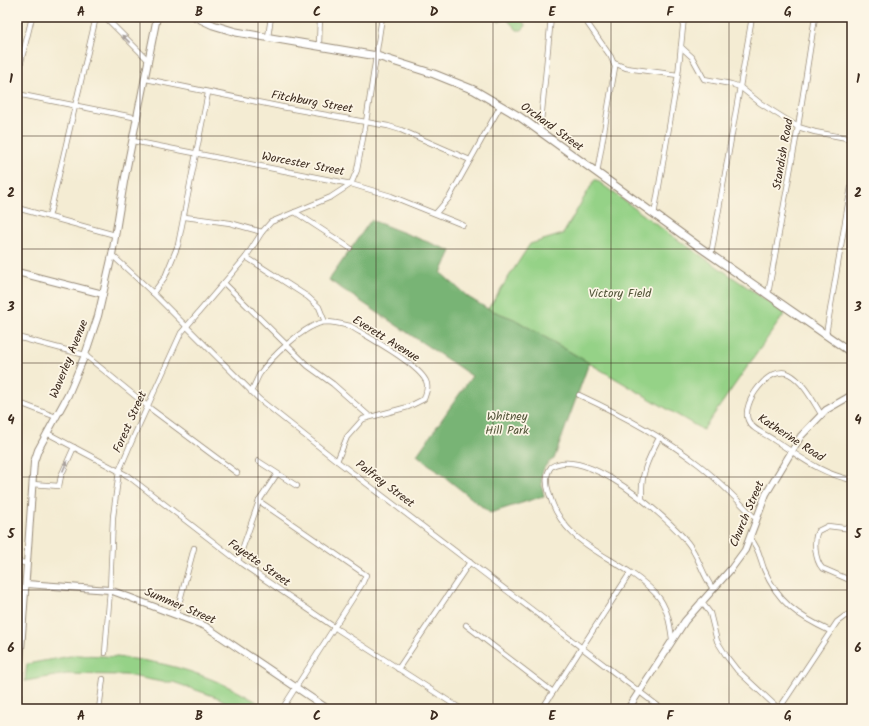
<svg xmlns="http://www.w3.org/2000/svg" width="869" height="726" viewBox="0 0 869 726" font-family="Kalam,sans-serif">
	<rect width="100%" height="100%" fill="#fcf5e5"/>
	<filter id="ink" filterUnits="userSpaceOnUse"><feTurbulence type="fractalNoise" baseFrequency=".025" numOctaves="2"/><feDisplacementMap in="SourceGraphic" scale="8" xChannelSelector="R" yChannelSelector="G"/><feConvolveMatrix kernelMatrix="1 2 1 2 8 2 1 2 1" color-interpolation-filters="sRGB"/></filter>
	<filter id="wash" filterUnits="userSpaceOnUse"><feTurbulence type="fractalNoise" baseFrequency=".012" numOctaves="4" result="noise"/><feDisplacementMap in="SourceGraphic" scale="16" xChannelSelector="R" yChannelSelector="G"/><feGaussianBlur stdDeviation="0.9" result="paint"/><feColorMatrix in="noise" values="0 0 0 0 0 0 0 0 0 0 0 0 0 0 0 0 0 1.4 0 .05"/><feComposite in="paint" operator="in"/></filter>
	<g filter="url(#wash)">
		<rect width="100%" height="100%" fill="#f4ecd3"/>
		<g fill="#95d287" stroke="#687e52">
			<polygon points="495,17 520,17 526,26 522,30 517,30 506,18 499,22"/>
			<polygon points="595,179 668,233 785,313 703,430 514,319 488,309 530,244 563,234"/>
			<path d="M76,655C149,656 206,669 268,709H236L219,698L173,682H162L126,675L67,674L25,681L27,664Z"/>
		</g>
		<path fill="#78b474" stroke="#5a6f49" d="M371,220L451,251L441,273L468,297L488,309L514,319L589,363L554,459C538,467 541,482 544,496L490,513L417,455L472,376L329,280Z"/>
	</g>
	<g filter="url(#ink)">
		<g fill="none" stroke-linecap="round" stroke-linejoin="round">
			<g stroke="#988b78" stroke-width="6">
				<g id="minor">
					<polyline points="105,17 149,61"/>
					<polyline points="583,17 611,57 615,67 597,173"/>
					<polyline points="268,37 271,17"/>
					<polyline points="319,45 320,17"/>
					<polyline points="681,47 692,57 704,79 731,84 740,87 760,103 798,127 815,132 852,139"/>
					<polyline points="614,63 626,68 678,75"/>
					<polyline points="17,78 32,17"/>
					<polyline points="146,79 282,107 388,126 401,130 470,160"/>
					<polyline points="17,94 138,118"/>
					<polyline points="540,132 551,17"/>
					<polyline points="133,141 351,184 391,196 463,225"/>
					<polyline points="17,208 115,235"/>
					<polyline points="295,212 350,248"/>
					<polyline points="436,213 449,198 501,105"/>
					<polyline points="654,215 678,75 684,17"/>
					<polyline points="49,217 96,17"/>
					<polyline points="185,217 230,223 262,232 271,222 331,197 351,184 357,170 366,122 382,17"/>
					<polyline points="112,255 153,293 259,399 337,461 662,709"/>
					<polyline points="711,255 752,17"/>
					<polyline points="246,257 308,297 319,307 325,322"/>
					<polyline points="224,283 308,366 333,384 369,416"/>
					<polyline points="153,293 165,277 178,245 208,93"/>
					<polyline points="768,294 798,127 815,17"/>
					<polyline points="826,334 852,181"/>
					<polyline points="17,337 85,355 151,409 237,473"/>
					<path d="M251,392C254,386 256,381 259,375C269,359 306,323 326,322C334,322 342,324 350,326C368,337 417,363 426,381C429,387 426,393 424,399L408,407L363,419L347,437L337,461"/>
					<path d="M579,395C620,414 662,436 698,464C719,480 737,500 756,519"/>
					<polyline points="17,402 56,417"/>
					<path d="M821,414C813,401 803,381 789,374C770,364 741,403 748,420C752,430 766,434 774,440C801,457 819,473 852,480"/>
					<polyline points="47,433 128,476 242,564 337,629 461,709"/>
					<polyline points="258,461 297,486"/>
					<polyline points="32,484 59,486 61,476 74,447"/>
					<path d="M642,499C640,475 648,459 659,438"/>
					<polyline points="259,501 366,575 362,584 282,709"/>
					<path d="M852,529L828,526L818,531C813,540 815,560 822,568L852,581"/>
					<path d="M750,538C758,546 760,558 764,569C778,603 798,616 830,631"/>
					<polyline points="238,561 259,501 277,474"/>
					<polyline points="17,562 27,563"/>
					<polyline points="701,601 710,613 717,641 727,657 737,670 779,709"/>
					<polyline points="176,615 194,548"/>
					<polyline points="466,625 553,692"/>
					<path d="M672,639C670,623 667,606 656,594C620,555 564,550 549,493C546,484 545,475 551,467C585,445 668,517 688,543C699,557 702,574 713,589"/>
					<polyline points="105,653 110,590 113,517 119,471 134,436 181,333 246,257 262,232"/>
					<polyline points="398,669 470,562"/>
					<polyline points="99,709 103,679"/>
					<polyline points="542,709 630,573"/>
					<polyline points="779,709 837,622 845,616 852,614"/>
				</g>
			</g>
			<g stroke="#988b78" stroke-width="8">
				<g id="tertiary">
					<polyline points="17,272 103,294"/>
					<polyline points="26,584 110,590 205,626 328,709"/>
					<polyline points="17,707 34,462 38,450 68,395 85,355 98,316 112,255 124,182 157,17"/>
					<polyline points="628,709 685,621 731,569 745,550 766,494 801,436 826,410 852,395"/>
				</g>
			</g>
			<g stroke="#988b78" stroke-width="9">
				<polyline id="secondary" points="196,17 213,25 236,32 377,56 434,74 474,90 520,117 701,248 852,353"/>
			</g>
			<use href="#minor" stroke="#fff" stroke-width="4.5"/>
			<use href="#tertiary" stroke="#fff" stroke-width="6"/>
			<use href="#secondary" stroke="#fff" stroke-width="7"/>
		</g>
		<defs><path id="oneway-solid" d="M-6-.8H1V-3.2L6.5 0L1 3.2V.8H-6Z"/></defs>
		<g fill="#a79f9a">
			<use href="#oneway-solid" transform="translate(126 39) rotate(-136)"/>
			<use href="#oneway-solid" transform="translate(65 466) rotate(-67)"/>
		</g>
	</g>
	<path fill="none" stroke="#3b2a1e" stroke-width="1" stroke-opacity="0.55" d="M140,17V709M258,17V709M376,17V709M493,17V709M611,17V709M729,17V709M17,136H852M17,249H852M17,363H852M17,477H852M17,590H852"/>
	<g text-anchor="middle" dominant-baseline="central" stroke-width="3.5" stroke-linejoin="round" paint-order="stroke">
		<g font-size="12" fill="#3b2a1e" stroke="#fcf5e5">
			<text transform="translate(312 102) rotate(10)">Fitchburg Street</text>
			<text transform="translate(552 127) rotate(36)">Orchard Street</text>
			<text transform="translate(783 154) rotate(-80)">Standish Road</text>
			<text transform="translate(303 164) rotate(11)">Worcester Street</text>
			<text transform="translate(386 339) rotate(32)">Everett Avenue</text>
			<text transform="translate(69 359) rotate(-68)">Waverley Avenue</text>
			<text transform="translate(130 422) rotate(-66)">Forest Street</text>
			<text transform="translate(791 438) rotate(33)">Katherine Road</text>
			<text transform="translate(385 484) rotate(37)">Palfrey Street</text>
			<text transform="translate(747 514) rotate(-67)">Church Street</text>
			<text transform="translate(259 563) rotate(35)">Fayette Street</text>
			<text transform="translate(180 606) rotate(23)">Summer Street</text>
		</g>
		<g font-size="12" fill="#525438" stroke="#fcf5e5">
			<text x="620" y="293">Victory Field</text>
			<text x="507" y="416">Whitney<tspan x="507" dy="14">Hill Park</tspan></text>
		</g>
	</g>
	<rect width="869" height="726" fill="none" stroke="#fcf5e5" stroke-width="44"/>
	<rect x="22" y="22" width="825" height="682" fill="none" stroke="#3b2a1e" stroke-width="1.5"/>
	<g font-size="13" text-anchor="middle" font-weight="bold" fill="#3b2a1e">
		<text x="81" y="16">A</text>
		<text x="199" y="16">B</text>
		<text x="317" y="16">C</text>
		<text x="434" y="16">D</text>
		<text x="552" y="16">E</text>
		<text x="670" y="16">F</text>
		<text x="788" y="16">G</text>
		<text x="11" y="83">1</text>
		<text x="858" y="83">1</text>
		<text x="11" y="197">2</text>
		<text x="858" y="197">2</text>
		<text x="11" y="311">3</text>
		<text x="858" y="311">3</text>
		<text x="11" y="424">4</text>
		<text x="858" y="424">4</text>
		<text x="11" y="538">5</text>
		<text x="858" y="538">5</text>
		<text x="11" y="652">6</text>
		<text x="858" y="652">6</text>
		<text x="81" y="720">A</text>
		<text x="199" y="720">B</text>
		<text x="317" y="720">C</text>
		<text x="434" y="720">D</text>
		<text x="552" y="720">E</text>
		<text x="670" y="720">F</text>
		<text x="788" y="720">G</text>
	</g>
</svg>
